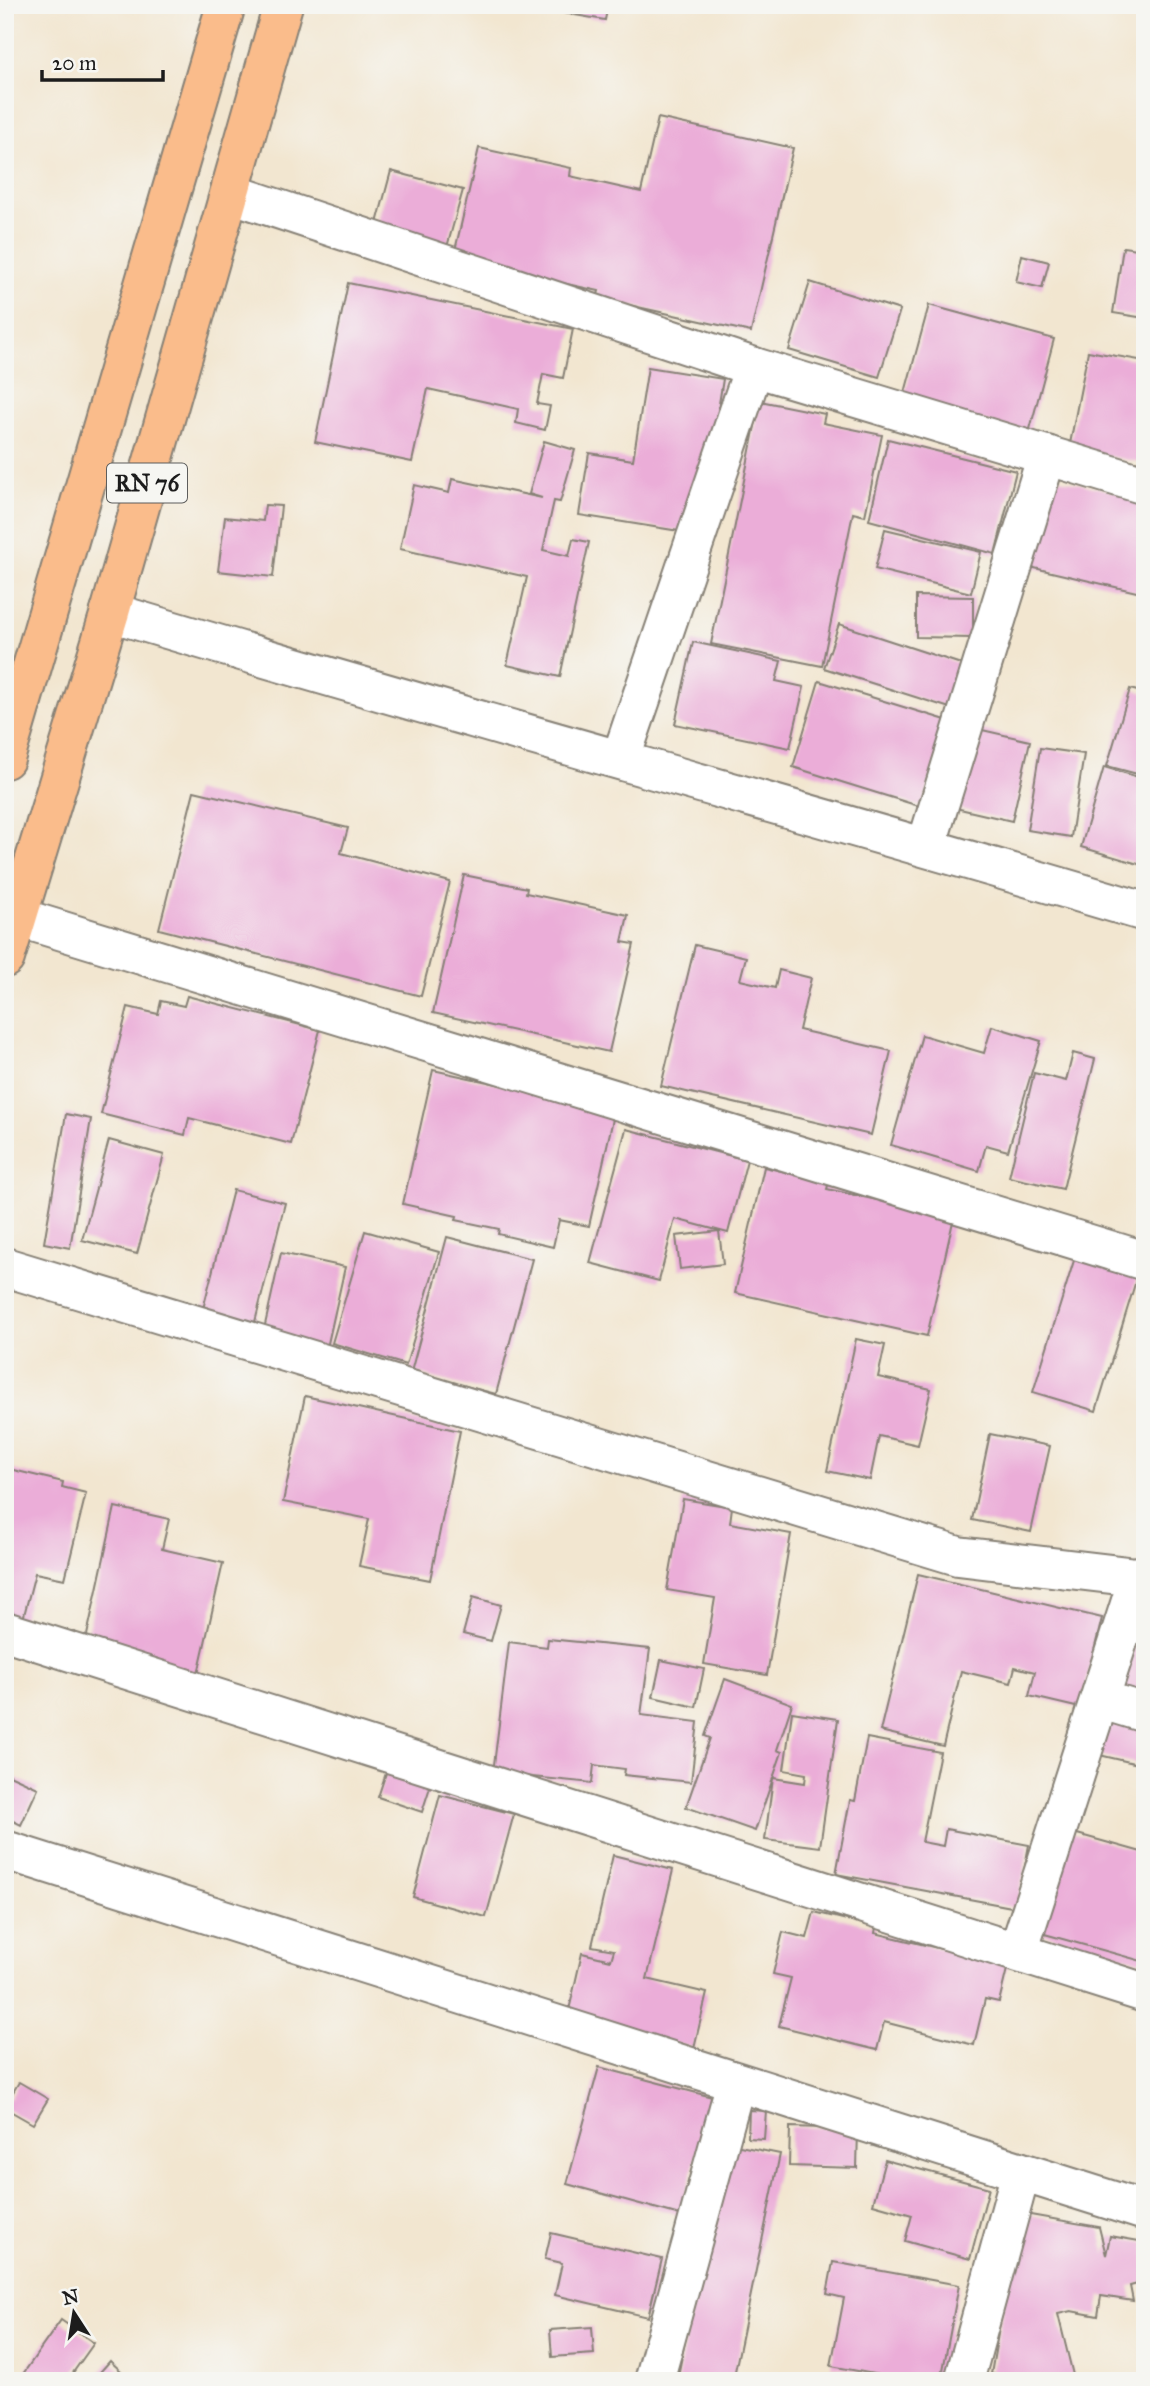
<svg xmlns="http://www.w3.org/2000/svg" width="1150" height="2386" viewBox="0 0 1150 2386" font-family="'IM FELL Great Primer',serif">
	<rect width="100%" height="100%" fill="#f6f6f2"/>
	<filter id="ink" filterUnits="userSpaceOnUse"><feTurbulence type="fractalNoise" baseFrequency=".0143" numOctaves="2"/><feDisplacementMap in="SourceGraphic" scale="14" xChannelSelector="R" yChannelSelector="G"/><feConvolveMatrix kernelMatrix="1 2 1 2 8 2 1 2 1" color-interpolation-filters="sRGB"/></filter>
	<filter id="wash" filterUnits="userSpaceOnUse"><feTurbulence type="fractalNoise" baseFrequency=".00686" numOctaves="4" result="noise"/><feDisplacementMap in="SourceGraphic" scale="28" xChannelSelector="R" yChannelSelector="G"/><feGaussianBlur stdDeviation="1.57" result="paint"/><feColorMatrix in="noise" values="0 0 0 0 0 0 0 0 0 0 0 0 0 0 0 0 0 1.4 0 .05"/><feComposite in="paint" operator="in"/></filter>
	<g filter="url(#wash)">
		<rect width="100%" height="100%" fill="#f2e6d0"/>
		<g id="blocks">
			<g fill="#ebadd8">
				<polygon points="534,5 608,5 605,20 533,8"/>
				<polygon points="658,118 793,148 751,332 597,298 599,291 453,259 479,148 571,168 570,176 641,192"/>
				<polygon points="391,171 463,190 447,247 376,227"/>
				<polygon points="1123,247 1145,250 1145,318 1113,313"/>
				<polygon points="1022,255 1049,262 1042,288 1016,282"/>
				<polygon points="810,282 900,310 879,377 789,350"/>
				<polygon points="348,283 573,329 563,378 543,374 537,404 550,406 545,430 516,423 518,409 428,389 412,462 315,442"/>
				<polygon points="929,305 1054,339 1029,433 903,400"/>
				<polygon points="1088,351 1145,361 1145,463 1069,449"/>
				<polygon points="648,367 723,379 698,534 579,515 589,453 633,460"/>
				<polygon points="760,401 825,414 823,423 882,435 865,516 853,513 822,666 711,644"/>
				<polygon points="888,439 1016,471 995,554 869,520"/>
				<polygon points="544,441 575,450 560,502 554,501 543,550 569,556 573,539 589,542 560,677 507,665 527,577 400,549 414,485 449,493 452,479 542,498 529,494"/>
				<polygon points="1051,477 1145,499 1145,594 1030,567"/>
				<polygon points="265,505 281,506 273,577 218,571 225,517 263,521"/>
				<polygon points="885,529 981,552 971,593 875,569"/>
				<polygon points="916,596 973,597 973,638 916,637"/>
				<polygon points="839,624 967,666 953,709 824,668"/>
				<polygon points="693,642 781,661 776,681 804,687 790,748 675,724"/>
				<polygon points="819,681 949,721 922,807 793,767"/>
				<polygon points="1130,689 1145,693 1145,776 1107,766"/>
				<polygon points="969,727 1030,741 1012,821 951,807"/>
				<polygon points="1040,748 1084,754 1071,837 1027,830"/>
				<polygon points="1104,767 1145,779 1145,866 1081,847"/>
				<polygon points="194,791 348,828 341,853 450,882 421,996 159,929"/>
				<polygon points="464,875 527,888 526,893 628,915 622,942 634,944 609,1052 433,1013"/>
				<polygon points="695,945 746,957 740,980 775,988 779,970 811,978 799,1030 891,1051 871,1135 661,1086"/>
				<polygon points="187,996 320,1030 291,1144 189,1118 185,1135 101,1114 128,1007 158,1014 161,1001 184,1006"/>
				<polygon points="992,1026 1041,1041 1008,1151 986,1145 979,1171 891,1145 922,1035 984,1053"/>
				<polygon points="1073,1053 1095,1059 1063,1189 1009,1177 1034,1073 1066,1081"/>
				<polygon points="433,1070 615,1110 589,1226 559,1220 553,1247 498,1234 499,1229 456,1220 457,1216 403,1204"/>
				<polygon points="66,1114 91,1119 70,1248 44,1243"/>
				<polygon points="626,1129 747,1160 728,1233 675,1219 659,1281 590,1263"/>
				<polygon points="109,1140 164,1155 137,1254 82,1240"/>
				<polygon points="764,1167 829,1182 827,1189 954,1217 927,1336 735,1293"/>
				<polygon points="233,1190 285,1203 254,1326 202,1313"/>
				<polygon points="365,1231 439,1252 406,1365 332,1343"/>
				<polygon points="719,1231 723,1264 680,1269 676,1236"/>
				<polygon points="447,1237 532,1259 496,1394 411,1372"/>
				<polygon points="281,1253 345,1267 327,1348 263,1334"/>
				<polygon points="1076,1254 1138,1274 1096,1411 1033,1392"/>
				<polygon points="856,1339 885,1345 878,1377 931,1389 918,1445 879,1436 870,1480 827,1471"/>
				<polygon points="305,1396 460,1431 430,1580 359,1566 369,1519 283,1502"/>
				<polygon points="990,1434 1050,1446 1031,1532 972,1520"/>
				<polygon points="5,1468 63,1482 62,1487 86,1493 65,1579 35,1573 22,1623 5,1619"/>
				<polygon points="683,1499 732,1507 730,1523 791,1534 767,1675 704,1664 715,1598 667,1590"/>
				<polygon points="115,1507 169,1519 162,1549 223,1563 198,1674 84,1649"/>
				<polygon points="918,1574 1102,1618 1080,1708 1029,1696 1035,1672 1015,1667 1011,1683 961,1671 943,1746 880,1731"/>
				<polygon points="473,1597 501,1605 491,1641 463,1634"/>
				<polygon points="1145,1610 1145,1697 1119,1691"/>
				<polygon points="548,1639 650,1649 641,1715 698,1722 691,1782 624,1775 625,1769 594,1765 592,1783 493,1773 509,1642 547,1647"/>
				<polygon points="661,1660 704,1669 696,1707 653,1697"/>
				<polygon points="725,1679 792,1704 777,1750 782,1752 755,1831 686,1807 710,1738 705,1736"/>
				<polygon points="1107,1706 1145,1715 1145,1736 1138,1764 1095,1754"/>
				<polygon points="792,1712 838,1719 820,1847 765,1840 773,1778 805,1783 806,1774 784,1770"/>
				<polygon points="867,1738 940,1752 922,1842 943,1846 946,1829 1029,1845 1017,1908 836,1874 850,1800 855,1801"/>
				<polygon points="388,1767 432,1781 422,1812 378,1797"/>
				<polygon points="5,1773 38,1788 21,1825 5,1817"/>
				<polygon points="440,1795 514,1814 486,1917 413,1897"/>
				<polygon points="1070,1832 1145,1853 1142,1872 1145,1873 1145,1962 1041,1933"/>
				<polygon points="613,1855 673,1870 647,1979 707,1993 694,2048 567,2019 582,1953 611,1960 614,1950 592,1946"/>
				<polygon points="814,1912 876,1927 875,1933 1008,1965 999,2002 985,1999 974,2045 884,2022 877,2050 779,2026 791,1978 773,1974 783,1932 807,1938"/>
				<polygon points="599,2067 712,2097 680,2215 567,2184"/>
				<polygon points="19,2082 48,2099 33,2124 5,2108 5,2097 9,2099"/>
				<polygon points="749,2110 766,2111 764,2139 748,2138"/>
				<polygon points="790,2127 858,2129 857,2168 789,2166"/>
				<polygon points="725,2143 780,2154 733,2381 677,2381"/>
				<polygon points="885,2160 989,2188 970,2259 905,2241 912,2215 873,2204"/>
				<polygon points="1019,2213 1099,2227 1106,2255 1110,2236 1145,2242 1145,2282 1130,2286 1133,2301 1101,2296 1098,2316 1071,2311 1058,2314 1073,2375 1052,2381 1030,2381 991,2374"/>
				<polygon points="551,2233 662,2259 648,2317 555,2295 562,2263 545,2259"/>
				<polygon points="833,2262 959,2285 941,2381 911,2381 831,2366 844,2298 827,2294"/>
				<polygon points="61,2320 94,2343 67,2381 18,2381"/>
				<polygon points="592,2327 594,2354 552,2357 550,2330"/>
				<polygon points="110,2361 132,2381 92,2381"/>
			</g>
		</g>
	</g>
	<g filter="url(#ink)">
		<use href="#blocks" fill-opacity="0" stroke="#878176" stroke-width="2"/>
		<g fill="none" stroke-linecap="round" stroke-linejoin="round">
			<g stroke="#878176" stroke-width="42">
				<g id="minor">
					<polyline points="230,193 754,367 1145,485"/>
					<path d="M110,612C454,716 801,809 1145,912"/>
					<polyline points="621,758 754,367"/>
					<polyline points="926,847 1047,455"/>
					<polyline points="17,917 1145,1261"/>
					<polyline points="5,1267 958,1556 1145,1578"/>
					<polyline points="5,1631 1145,1993"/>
					<polyline points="1102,1700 1145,1713"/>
					<polyline points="5,1850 1145,2211"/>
					<polyline points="1018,1952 1139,1576"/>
					<polyline points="654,2381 736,2082"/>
					<polyline points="964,2381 1021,2172"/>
				</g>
			</g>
			<g stroke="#878176" stroke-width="42">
				<g id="trunk">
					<polyline points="5,759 226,5"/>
					<polyline points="5,958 110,612 283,5"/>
				</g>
			</g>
			<use href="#minor" stroke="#fff" stroke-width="38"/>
			<use href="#trunk" stroke="#fabc8b" stroke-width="38"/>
		</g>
	</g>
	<g text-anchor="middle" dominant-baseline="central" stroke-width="6" stroke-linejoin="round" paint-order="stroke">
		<rect fill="#f6f6f2" stroke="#5d5d5c" stroke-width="2" x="107" y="463.5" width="80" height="39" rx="5"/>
		<g font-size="23" font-weight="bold" fill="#1c1c1c">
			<text x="147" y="483">RN 76</text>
		</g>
	</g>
	<rect width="1150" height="2386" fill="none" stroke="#f6f6f2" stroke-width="28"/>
	<g transform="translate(74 2313) rotate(348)" stroke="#f6f6f2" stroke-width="5" paint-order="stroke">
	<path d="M0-5L12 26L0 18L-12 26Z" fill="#1c1c1c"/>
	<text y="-10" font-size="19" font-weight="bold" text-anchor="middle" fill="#1c1c1c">N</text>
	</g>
	<path d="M42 70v10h121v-10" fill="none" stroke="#1c1c1c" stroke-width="3.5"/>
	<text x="52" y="70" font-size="21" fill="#1c1c1c" stroke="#f6f6f2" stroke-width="5" paint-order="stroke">20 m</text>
</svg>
